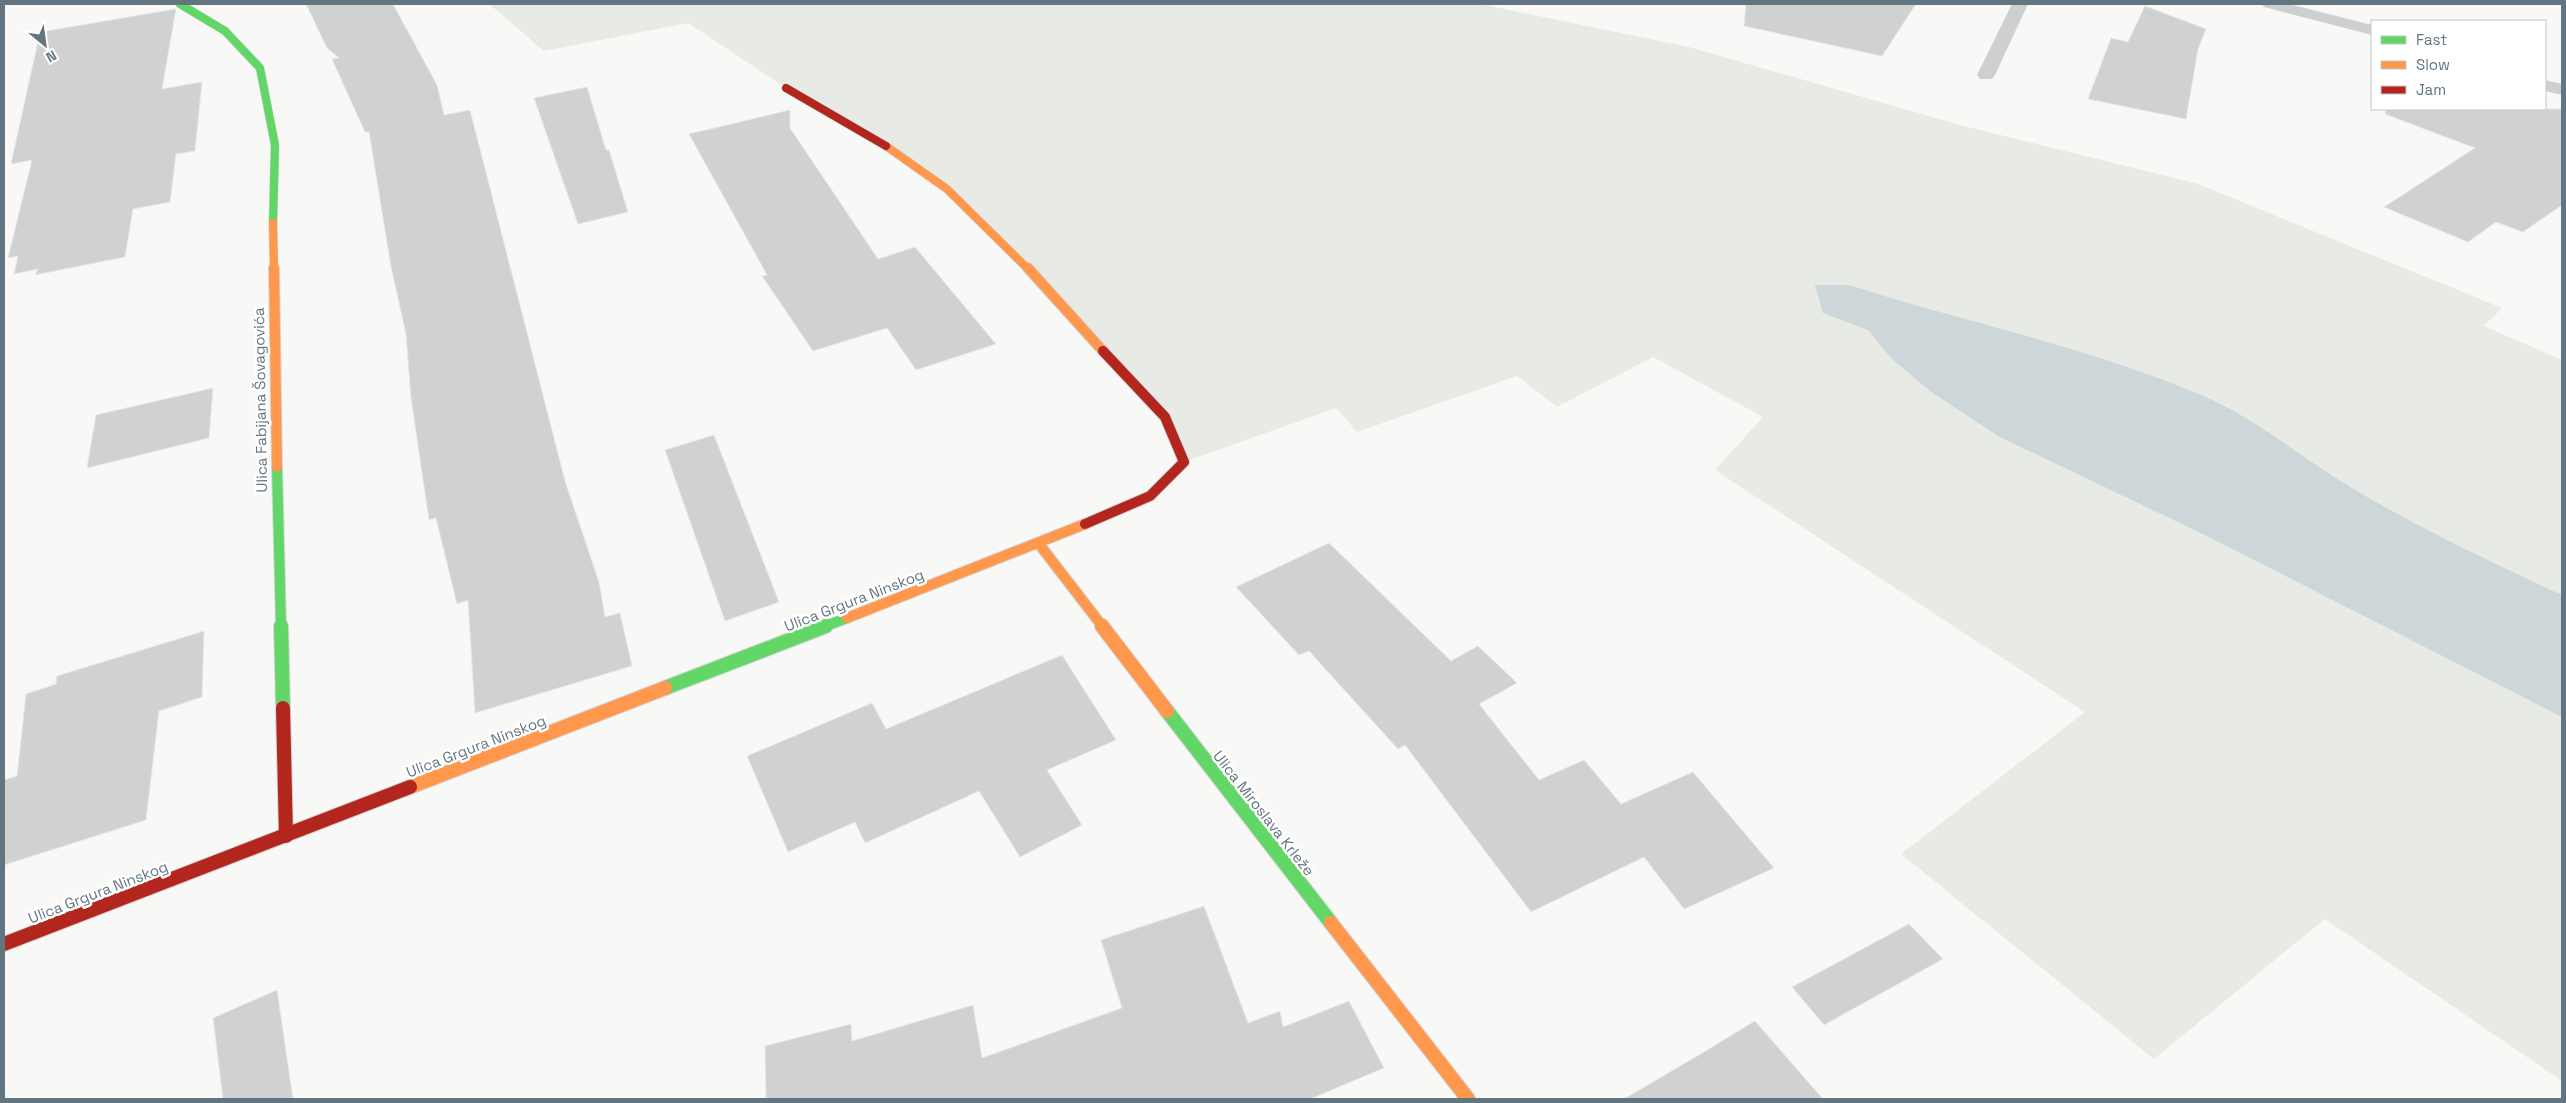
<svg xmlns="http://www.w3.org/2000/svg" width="2566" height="1103" viewBox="0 0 2566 1103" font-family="'Space Grotesk',sans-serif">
	<rect width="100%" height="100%" fill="#f8f8f7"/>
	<polygon fill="#e8ebe5" points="489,4 1480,4 1689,47 1960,125 2198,184 2502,308 2484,326 2562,360 2562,1081 2325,919 2154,1059 1901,854 2085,712 1715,470 1763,417 1653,357 1557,407 1517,376 1357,432 1336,408 1184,462 1164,417 970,209 906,158 786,88 688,23 544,51"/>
	<path fill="#cdd6d8" d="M1815,285H1848C1966,322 2087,347 2201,395C2256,418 2301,458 2352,488C2419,528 2491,562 2562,595V717L2207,536L1998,436L1930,391L1892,359L1868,330L1823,313Z"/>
	<g fill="#d0d2d2" stroke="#e7e7e6">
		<polygon points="306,4 393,4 437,85 444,115 470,110 565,481 599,582 605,617 620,613 632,666 475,713 468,600 457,604 436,518 429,520 411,398 406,334 391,267 369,132 365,132 332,59 339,58 327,48"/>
		<polygon points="1746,4 1916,4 1882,56 1744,26"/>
		<polygon points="2145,6 2206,29 2198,49 2186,119 2088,99 2111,38 2128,42"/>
		<polygon points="176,9 162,89 202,82 195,151 176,154 170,202 133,209 125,257 35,275 38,269 14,274 18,256 8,258 32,160 11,164 40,32"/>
		<polygon points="587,87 606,150 609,150 628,212 578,224 534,98"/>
		<polygon points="2386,109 2562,109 2562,205 2523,232 2496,222 2468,242 2384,207 2475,148 2385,114"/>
		<polygon points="790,110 790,128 878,259 915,247 996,344 916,370 887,328 813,351 762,276 767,275 689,134"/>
		<polygon points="213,388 209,438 87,468 96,415"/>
		<polygon points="714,435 779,602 725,621 665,450"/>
		<polygon points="1329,543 1451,661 1478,646 1517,683 1479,704 1539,780 1584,760 1621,804 1693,772 1774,868 1684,909 1644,857 1531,912 1405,745 1398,749 1309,651 1299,655 1236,587"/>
		<polygon points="204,631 202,697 159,711 146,820 4,865 4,780 17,776 26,694 56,684 57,676"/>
		<polygon points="1062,655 1116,740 1047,770 1082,825 1020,857 979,791 865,843 855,822 788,852 747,756 872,703 886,729"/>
		<polygon points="1204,906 1248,1023 1280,1011 1283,1027 1349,1001 1384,1068 1310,1099 766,1099 765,1046 851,1024 852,1041 973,1005 982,1058 1122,1008 1101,940"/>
		<polygon points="1909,924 1943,959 1824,1025 1792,987"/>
		<polygon points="277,990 293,1099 223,1099 213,1018"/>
		<polygon points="1755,1021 1823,1099 1624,1099 1704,1052"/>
	</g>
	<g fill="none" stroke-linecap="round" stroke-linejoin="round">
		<g stroke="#d5d6d7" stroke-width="9">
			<polyline id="fast-far2" points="180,4 225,31 260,68 275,145 273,223"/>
		</g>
		<g stroke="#d5d6d7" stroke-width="12">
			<g id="fast-far1">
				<polyline points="277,467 281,627"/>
				<polyline points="823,627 847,618"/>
			</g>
		</g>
		<g stroke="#d5d6d7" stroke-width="16">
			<g id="fast">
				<polyline points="281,626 283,708"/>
				<polyline points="665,688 826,626"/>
				<polyline points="1167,711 1331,923"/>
			</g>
		</g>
		<g stroke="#d5d6d7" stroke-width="9">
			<g id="slow-far2">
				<polyline points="886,146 947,189 1029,270"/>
				<polyline points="273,223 274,270"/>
			</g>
		</g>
		<g stroke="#d5d6d7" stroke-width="12">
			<g id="slow-far1">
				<polyline points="274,268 277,467"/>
				<polyline points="1028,268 1103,351"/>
				<polyline points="1039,544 1103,627"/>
				<polyline points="847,618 1085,524"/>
			</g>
		</g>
		<g stroke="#d5d6d7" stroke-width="16">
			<g id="slow">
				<polyline points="1102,626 1167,711"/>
				<polyline points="410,787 665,688"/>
				<polyline points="1331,923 1468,1099"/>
			</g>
		</g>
		<g stroke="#d5d6d7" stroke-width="9">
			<polyline id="jam-far2" points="786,88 886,146"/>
		</g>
		<g stroke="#d5d6d7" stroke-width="12">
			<polyline id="jam-far1" points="1085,524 1150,496 1184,462 1165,417 1103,351"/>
		</g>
		<g stroke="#d5d6d7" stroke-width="16">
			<g id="jam">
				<polyline points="283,708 286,836"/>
				<polyline points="4,944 410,787"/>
			</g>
		</g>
		<g fill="#cecfd0" fill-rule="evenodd">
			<polygon points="2012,4 2028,4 1995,75 1992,79 1980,79 1977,75"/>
			<polygon points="2262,4 2289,4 2372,25 2372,35 2264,7"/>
			<polygon points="2545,80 2562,84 2562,95 2545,91"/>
		</g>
		<use href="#fast-far2" stroke="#63d668" stroke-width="8"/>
		<use href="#fast-far1" stroke="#63d668" stroke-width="10"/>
		<use href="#fast" stroke="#63d668" stroke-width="14"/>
		<use href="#slow-far2" stroke="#ff974d" stroke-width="8"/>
		<use href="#slow-far1" stroke="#ff974d" stroke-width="10"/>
		<use href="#slow" stroke="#ff974d" stroke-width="14"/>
		<use href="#jam-far2" stroke="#b3261e" stroke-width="8"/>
		<use href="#jam-far1" stroke="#b3261e" stroke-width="10"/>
		<use href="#jam" stroke="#b3261e" stroke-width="14"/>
	</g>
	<g text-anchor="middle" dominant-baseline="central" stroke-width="5" stroke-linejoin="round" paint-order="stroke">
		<g font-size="15" fill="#637581" stroke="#fff">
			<text transform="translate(260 400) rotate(-91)">Ulica Fabijana Šovagovića</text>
			<text transform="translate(854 600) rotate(-21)">Ulica Grgura Ninskog</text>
			<text transform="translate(476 746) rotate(-21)">Ulica Grgura Ninskog</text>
			<text transform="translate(1264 813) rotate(52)">Ulica Miroslava Krleže</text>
			<text transform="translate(98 892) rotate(-21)">Ulica Grgura Ninskog</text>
		</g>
	</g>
	<rect width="2566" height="1103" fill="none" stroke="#637581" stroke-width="10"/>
	<rect x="2371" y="20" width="175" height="90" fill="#ffffff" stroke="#c1c8cd"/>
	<rect x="2381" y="36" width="25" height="8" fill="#63d668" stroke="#c1c8cd"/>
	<text x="2416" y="45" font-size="15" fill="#637581">Fast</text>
	<rect x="2381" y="61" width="25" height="8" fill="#ff974d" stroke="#c1c8cd"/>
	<text x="2416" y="70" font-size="15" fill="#637581">Slow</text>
	<rect x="2381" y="86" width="25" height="8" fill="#b3261e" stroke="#c1c8cd"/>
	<text x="2416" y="95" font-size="15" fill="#637581">Jam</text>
	<g transform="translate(45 45) rotate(151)" stroke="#ffffff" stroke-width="4" paint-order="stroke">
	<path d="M0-4L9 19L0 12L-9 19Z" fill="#637581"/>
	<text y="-8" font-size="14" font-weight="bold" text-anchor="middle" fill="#637581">N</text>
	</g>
</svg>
